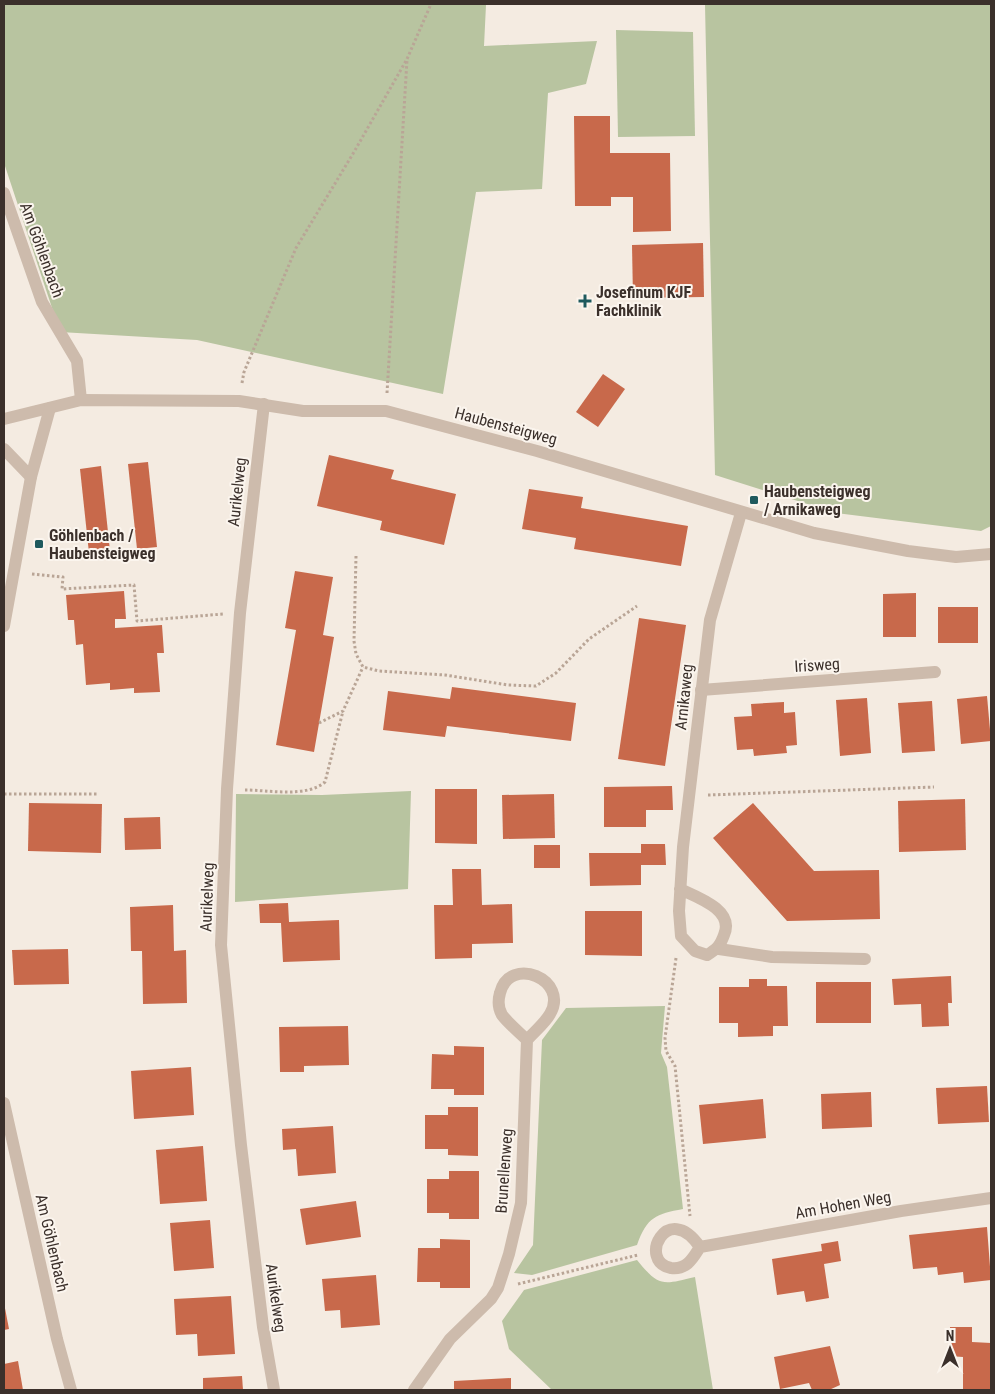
<svg xmlns="http://www.w3.org/2000/svg" width="995" height="1394" viewBox="0 0 995 1394" font-family="'Roboto Condensed',sans-serif">
	<rect width="100%" height="100%" fill="#f4ebe1"/>
	<g fill="#b8c4a0">
		<polygon points="4,4 991,4 991,526 981,531 836,513 715,475 705,5 486,5 484,46 597,41 586,84 548,93 542,189 476,192 443,394 197,340 60,332 4,163"/>
		<polygon points="616,30 693,32 695,136 618,137"/>
		<polygon points="411,791 408,889 235,902 236,794 322,795"/>
		<path d="M665,1006L661,1053L667,1067L683,1209C656,1214 647,1217 637,1245L532,1275L514,1273L533,1245L542,1040L566,1008Z"/>
		<path d="M637,1260C659,1287 662,1285 695,1277L713,1390H552L509,1349L502,1321L524,1290Z"/>
	</g>
	<g fill="#c8694b">
		<polygon points="574,116 610,116 610,153 670,153 671,231 633,232 633,197 611,197 611,206 575,206"/>
		<polygon points="703,243 704,297 633,298 632,245"/>
		<polygon points="603,374 625,389 598,427 576,412"/>
		<polygon points="329,455 394,470 391,479 456,494 444,545 380,530 382,521 317,506"/>
		<polygon points="148,462 157,547 137,549 128,464"/>
		<polygon points="101,466 110,551 89,553 80,469"/>
		<polygon points="529,489 583,497 581,508 688,526 681,566 574,549 576,538 522,529"/>
		<polygon points="295,571 333,577 323,635 334,637 314,752 276,745 296,630 285,628"/>
		<polygon points="124,591 126,619 115,619 115,628 162,625 164,653 157,653 160,692 134,693 134,688 110,690 110,683 86,685 83,644 76,645 74,620 68,620 66,595"/>
		<polygon points="916,593 916,637 883,637 883,594"/>
		<rect x="938" y="607" width="40" height="36"/>
		<polygon points="639,618 686,625 665,766 618,759"/>
		<polygon points="452,687 576,703 571,741 447,726 445,737 383,730 388,691 450,699"/>
		<polygon points="987,696 991,741 961,744 957,699"/>
		<polygon points="867,698 871,753 840,756 836,700"/>
		<polygon points="932,701 935,751 902,753 898,703"/>
		<polygon points="784,702 784,713 795,712 797,745 786,746 787,753 754,756 753,749 737,750 734,717 752,716 751,704"/>
		<polygon points="672,786 673,810 646,810 646,827 604,827 604,787"/>
		<polygon points="435,789 477,789 477,844 435,843"/>
		<polygon points="554,794 555,838 503,839 502,795"/>
		<polygon points="965,799 966,850 899,852 898,801"/>
		<polygon points="29,803 102,804 101,853 28,851"/>
		<polygon points="753,803 814,871 879,870 880,919 787,921 713,838"/>
		<polygon points="160,817 161,849 125,850 124,818"/>
		<polygon points="641,844 665,844 666,865 641,865 641,885 590,886 589,853 641,853"/>
		<rect x="534" y="845" width="26" height="23"/>
		<polygon points="452,869 481,869 482,905 512,904 513,943 472,944 472,958 435,959 434,905 453,905"/>
		<polygon points="288,903 289,922 339,920 340,960 283,962 281,923 260,923 259,904"/>
		<polygon points="173,905 174,951 186,950 187,1003 143,1004 142,951 131,951 130,907"/>
		<polygon points="585,911 642,911 642,956 585,955"/>
		<polygon points="68,949 69,984 14,985 12,950"/>
		<polygon points="951,976 952,1003 948,1003 949,1026 922,1027 921,1004 894,1005 892,979"/>
		<polygon points="749,979 767,979 767,986 787,986 788,1026 773,1026 773,1036 738,1037 738,1023 719,1023 719,987 749,987"/>
		<rect x="816" y="982" width="55" height="41"/>
		<polygon points="348,1026 349,1065 304,1066 304,1072 280,1072 279,1027"/>
		<polygon points="454,1046 484,1047 484,1095 454,1095 454,1089 431,1089 432,1054 454,1055"/>
		<polygon points="191,1067 194,1115 134,1119 131,1071"/>
		<polygon points="987,1086 989,1122 938,1124 936,1088"/>
		<polygon points="871,1092 872,1127 822,1129 821,1094"/>
		<polygon points="763,1099 766,1138 703,1144 699,1105"/>
		<polygon points="448,1107 478,1107 478,1156 448,1155 448,1149 425,1149 425,1115 448,1115"/>
		<polygon points="333,1126 336,1173 298,1176 296,1149 283,1150 282,1129"/>
		<polygon points="203,1146 207,1201 160,1204 156,1150"/>
		<polygon points="449,1171 479,1171 479,1219 449,1219 449,1213 427,1213 427,1179 449,1179"/>
		<polygon points="356,1201 361,1237 306,1245 300,1209"/>
		<polygon points="210,1220 214,1268 174,1271 170,1223"/>
		<polygon points="987,1227 991,1280 964,1283 963,1272 938,1275 937,1267 913,1269 909,1235"/>
		<polygon points="440,1239 470,1240 470,1288 440,1288 440,1282 417,1282 418,1248 440,1248"/>
		<polygon points="838,1241 841,1261 824,1264 829,1298 806,1302 804,1291 777,1295 772,1259 822,1251 821,1244"/>
		<polygon points="376,1275 380,1325 341,1328 340,1310 325,1311 322,1279"/>
		<polygon points="231,1296 235,1354 198,1356 197,1334 176,1335 174,1299"/>
		<polygon points="4,1303 9,1329 4,1330"/>
		<polygon points="950,1327 972,1327 972,1342 991,1343 991,1389 963,1389 963,1357 949,1356"/>
		<polygon points="830,1346 840,1385 829,1390 812,1390 809,1383 780,1389 774,1357"/>
		<polygon points="18,1361 23,1390 4,1390 4,1364"/>
		<polygon points="242,1376 243,1390 203,1390 203,1378"/>
		<polygon points="511,1378 511,1390 454,1390 454,1381"/>
	</g>
	<g fill="none" stroke-linecap="round" stroke-linejoin="round">
		<g stroke="#b9a596" stroke-width="3" stroke-dasharray="2.5 2.5" stroke-linecap="butt">
			<polyline points="242,383 244,372 296,248 354,152 407,59 431,4"/>
			<polyline points="387,393 407,60"/>
			<polyline points="356,556 354,641 356,654 363,667 379,671 445,675 508,685 536,686 556,673 589,639 637,606"/>
			<polyline points="32,574 63,577 62,589 134,585 137,621 223,614"/>
			<polyline points="319,723 343,711 363,667"/>
			<path d="M245,790C269,790 306,798 325,782L343,711"/>
			<polyline points="4,794 98,794"/>
			<polyline points="708,795 934,787"/>
			<polyline points="676,958 665,1038 666,1051 675,1066 690,1216"/>
			<polyline points="518,1284 638,1255"/>
		</g>
		<g stroke="#cdbbac" stroke-width="12">
			<polyline points="4,193 42,302 77,361 81,400"/>
			<polyline points="264,404 240,613 227,789 221,945 241,1145 263,1327 274,1390"/>
			<polyline points="4,419 81,400 239,401 303,411 386,411 537,451 814,533 908,551 956,557 991,554"/>
			<polyline points="4,449 31,477"/>
			<polyline points="4,626 31,477 50,408"/>
			<polyline points="701,690 935,672"/>
			<path d="M680,889C697,897 735,910 724,935C720,946 717,949 707,955L695,951L681,936L679,911L683,847L710,620L741,513"/>
			<polyline points="719,949 772,957 865,959"/>
			<polyline points="4,1103 57,1339 71,1390"/>
			<path d="M700,1247C667,1199 637,1262 671,1268C687,1270 693,1258 700,1247L901,1211L991,1198"/>
			<path d="M414,1390L450,1339L491,1299L498,1288L509,1254L521,1203L527,1040C534,1032 545,1023 550,1014C570,980 510,954 500,993C498,1000 498,1008 502,1015C509,1024 519,1032 527,1040"/>
		</g>
	</g>
	<g fill="#1f5a5e" stroke="#fbf5ee" stroke-width="2">
		<path d="M582.5 293.5h5v5h5v5h-5v5h-5v-5h-5v-5h5z"/>
		<rect x="749" y="495" width="10" height="10" rx="2.5"/>
		<rect x="34" y="539" width="10" height="10" rx="2.5"/>
	</g>
	<g text-anchor="middle" dominant-baseline="central" stroke-width="4" stroke-linejoin="round" paint-order="stroke">
		<g font-size="16" fill="#3b302b" stroke="#fbf5ee">
			<text transform="translate(42 250) rotate(70)">Am Göhlenbach</text>
			<text transform="translate(506 426) rotate(15)">Haubensteigweg</text>
			<text transform="translate(237 492) rotate(-84)">Aurikelweg</text>
			<text transform="translate(817 665) rotate(-4)">Irisweg</text>
			<text transform="translate(684 697) rotate(-84)">Arnikaweg</text>
			<text transform="translate(207 897) rotate(-88)">Aurikelweg</text>
			<text transform="translate(504 1171) rotate(-86)">Brunellenweg</text>
			<text transform="translate(843 1205) rotate(-10)">Am Hohen Weg</text>
			<text transform="translate(52 1243) rotate(77)">Am Göhlenbach</text>
			<text transform="translate(276 1298) rotate(82)">Aurikelweg</text>
		</g>
		<g font-size="16" font-weight="bold" fill="#3b302b" stroke="#fbf5ee" text-anchor="start">
			<text x="596" y="292">Josefinum KJF<tspan x="596" dy="18">Fachklinik</tspan></text>
			<text x="764" y="491">Haubensteigweg<tspan x="764" dy="18">/ Arnikaweg</tspan></text>
			<text x="49" y="535">Göhlenbach /<tspan x="49" dy="18">Haubensteigweg</tspan></text>
		</g>
	</g>
	<rect width="995" height="1394" fill="none" stroke="#3b302b" stroke-width="10"/>
	<g transform="translate(950 1349)" stroke="#fbf5ee" stroke-width="4" paint-order="stroke">
	<path d="M0-4L9 19L0 12L-9 19Z" fill="#3b302b"/>
	<text y="-8" font-size="14" font-weight="bold" text-anchor="middle" fill="#3b302b">N</text>
	</g>
</svg>
